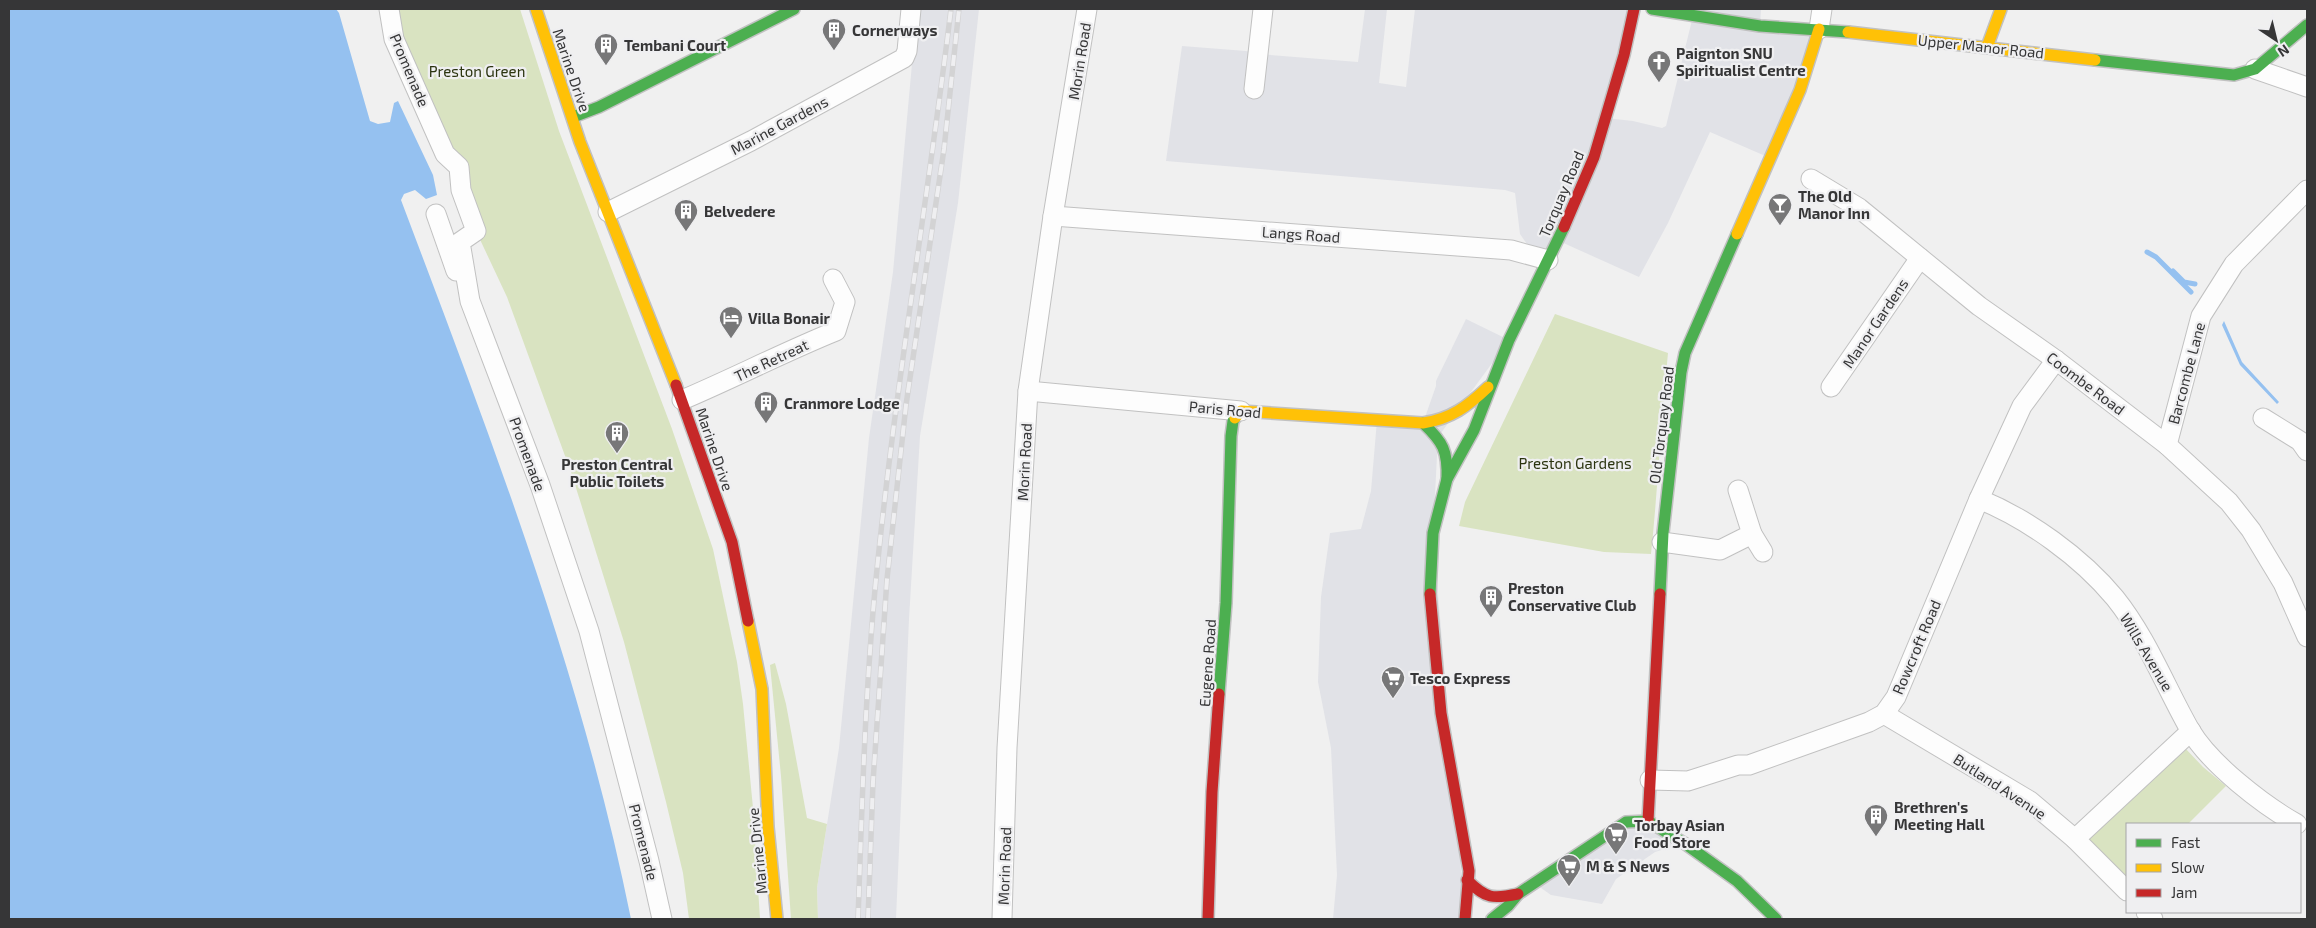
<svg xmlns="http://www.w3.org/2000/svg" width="2316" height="928" viewBox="0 0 2316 928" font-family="'Exo 2',sans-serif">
	<rect width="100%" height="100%" fill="#f0f0f0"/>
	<g fill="#e1e2e7">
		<polygon points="917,9 979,9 958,203 920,436 909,619 896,919 818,919 817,888 839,748 869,438 893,272"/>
		<polygon points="1365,9 1387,9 1379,83 1406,87 1415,9 1634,9 1606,118 1633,121 1662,128 1666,126 1693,16 1652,9 1761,9 1760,25 1819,29 1770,158 1710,132 1668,223 1639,277 1559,241 1535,256 1520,234 1515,193 1505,190 1166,161 1182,46 1246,51 1259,54 1358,62"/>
		<polygon points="1466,319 1509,340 1438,437 1433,533 1465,919 1333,919 1337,875 1331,748 1318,682 1321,597 1330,533 1361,529 1371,491 1377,420 1423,423 1436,386 1436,381"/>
		<polygon points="1626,822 1684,843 1655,852 1616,879 1602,904 1551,895 1534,883"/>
	</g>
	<g fill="#d9e3c1">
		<polygon points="389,9 520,9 559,131 672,429 713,549 737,662 743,704 753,808 760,919 689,919 683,873 666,802 624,642 572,475 507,297 476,231"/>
		<path d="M1555,314L1668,353C1661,420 1658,487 1651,554L1604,552L1459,526L1465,502Z"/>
		<polygon points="775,663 786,704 807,818 827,824 817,888 818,919 791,919 781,776 770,665"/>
		<polygon points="2184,747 2203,767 2226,786 2188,824 2127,824 2127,879 2086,836"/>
	</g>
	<g fill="#95c1f0">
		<path d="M9,9H336L339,13L370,121L378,124L390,122L394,103L398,101L433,175L437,195L426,199L415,190L404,194L401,200C490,436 581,671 631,919H9Z"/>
		<polygon points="2224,321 2242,362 2279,402 2277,404 2240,365 2222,325"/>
	</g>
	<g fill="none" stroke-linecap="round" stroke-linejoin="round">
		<g stroke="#95c1f0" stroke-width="5">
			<polyline points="2147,252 2156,257 2191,292"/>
			<polyline points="2173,271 2184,282 2195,284"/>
		</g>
		<g stroke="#c1c1c1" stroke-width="21">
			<g id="street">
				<polyline points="389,9 394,39 445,154 459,167 461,190 476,231 460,242 470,301 540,485 589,631 649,861 662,919"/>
				<polyline points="1819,29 1822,9"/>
				<polyline points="2255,69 2307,87"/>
				<polyline points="1254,89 1263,9"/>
				<polyline points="1811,179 1859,208 1979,306 2056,360 2167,445 2229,502 2251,530 2283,583 2307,637"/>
				<polyline points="608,212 751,141 904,58 907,51 911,9"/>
				<polyline points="436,214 456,271"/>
				<polyline points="1053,216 1511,250 1548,260"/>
				<polyline points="1831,387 1920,258"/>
				<polyline points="1028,391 1241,411"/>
				<path d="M682,400C734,378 784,352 836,331L845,302L833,279"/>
				<polyline points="2263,418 2300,441 2307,451"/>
				<polyline points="2167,445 2201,316 2234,264 2307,190"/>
				<path d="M1979,499C2028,519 2081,557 2115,598C2147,638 2165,686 2190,730C2210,764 2263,805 2297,824"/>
				<polyline points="1752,534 1763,552"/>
				<polyline points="1662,542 1720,550 1752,534 1738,490"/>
				<polyline points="1884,714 2030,801 2075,839 2127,891"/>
				<polyline points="1650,780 1688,781 1738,765 1749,765 1869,722 1884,714 1896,697 1979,499 2022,406 2056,360"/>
				<polyline points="2075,839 2191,731"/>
				<polyline points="2146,912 2153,919"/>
				<polyline points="1002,919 1007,748 1028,391 1053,216 1087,9"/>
			</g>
		</g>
		<g stroke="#c1c1c1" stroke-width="14">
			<g id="fast">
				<polyline points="1652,9 1760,26 1848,32"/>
				<polyline points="2095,60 2234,75 2255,69 2307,25"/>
				<polyline points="573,117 599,107 794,9"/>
				<path d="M1423,423C1443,442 1448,451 1447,479"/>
				<polyline points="1430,594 1433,533 1447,479 1474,430 1509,340 1564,227"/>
				<polyline points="1660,594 1663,533 1681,372 1685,353 1737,234"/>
				<polyline points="1219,694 1226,603 1231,436 1233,421 1235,418"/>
				<polyline points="1492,919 1508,906 1518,894 1626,822 1648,821 1684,843 1737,881 1776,919"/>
			</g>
		</g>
		<g stroke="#c1c1c1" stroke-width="14">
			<g id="slow">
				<polyline points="536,9 580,142 676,385"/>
				<polyline points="1848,32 2095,60"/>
				<polyline points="1987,47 2001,9"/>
				<polyline points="1737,234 1800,90 1819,29"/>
				<path d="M1235,418L1241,411L1423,423C1451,419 1468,406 1488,387"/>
				<polyline points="748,621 762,689 768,827 777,919"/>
			</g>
		</g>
		<g stroke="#c1c1c1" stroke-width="14">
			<g id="jam">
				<polyline points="1564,227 1594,157 1624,55 1634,9"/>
				<polyline points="676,385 732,542 748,621"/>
				<polyline points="1430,594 1441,713 1469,871 1465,919"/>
				<polyline points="1648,821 1660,594"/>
				<path d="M1467,880C1486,899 1493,899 1518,894"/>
				<polyline points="1208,919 1212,792 1219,694"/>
			</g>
		</g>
		<use href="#street" stroke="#fdfdfd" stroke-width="19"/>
		<use href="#fast" stroke="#4caf50" stroke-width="11"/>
		<use href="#slow" stroke="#ffc107" stroke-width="11"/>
		<use href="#jam" stroke="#c62828" stroke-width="11"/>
		<g stroke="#d3d3d4" stroke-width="5.5">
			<g id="rail">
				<path d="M858,919C862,806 865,692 876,579C895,388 928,199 951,9"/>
				<polyline points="868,919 873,782 887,579 906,405 944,149 959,9"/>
			</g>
		</g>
		<use href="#rail" stroke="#efeff1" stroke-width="4" stroke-dasharray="11" stroke-linecap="butt"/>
	</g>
	<defs>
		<g id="building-pin" transform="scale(1.25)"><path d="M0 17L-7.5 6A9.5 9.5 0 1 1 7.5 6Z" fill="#777778" stroke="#efeff1"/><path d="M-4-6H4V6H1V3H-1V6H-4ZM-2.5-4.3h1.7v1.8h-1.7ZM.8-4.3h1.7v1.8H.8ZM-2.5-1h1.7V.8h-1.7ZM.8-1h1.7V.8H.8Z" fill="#fff"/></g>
		<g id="church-pin" transform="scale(1.25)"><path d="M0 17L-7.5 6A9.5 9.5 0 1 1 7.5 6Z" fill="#777778" stroke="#efeff1"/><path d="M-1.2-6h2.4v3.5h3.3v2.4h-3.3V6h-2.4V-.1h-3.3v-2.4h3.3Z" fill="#fff"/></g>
		<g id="bar-pin" transform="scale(1.25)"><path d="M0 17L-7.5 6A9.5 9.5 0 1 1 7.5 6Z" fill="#777778" stroke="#efeff1"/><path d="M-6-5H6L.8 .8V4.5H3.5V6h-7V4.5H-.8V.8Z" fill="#fff"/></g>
		<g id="hotel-pin" transform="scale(1.25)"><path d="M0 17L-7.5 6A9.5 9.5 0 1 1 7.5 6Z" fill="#777778" stroke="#efeff1"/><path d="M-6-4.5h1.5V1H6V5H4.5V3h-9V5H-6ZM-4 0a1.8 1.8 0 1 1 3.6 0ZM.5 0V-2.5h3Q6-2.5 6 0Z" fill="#fff"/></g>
		<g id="supermarket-pin" transform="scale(1.25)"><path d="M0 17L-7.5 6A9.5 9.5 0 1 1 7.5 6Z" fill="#777778" stroke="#efeff1"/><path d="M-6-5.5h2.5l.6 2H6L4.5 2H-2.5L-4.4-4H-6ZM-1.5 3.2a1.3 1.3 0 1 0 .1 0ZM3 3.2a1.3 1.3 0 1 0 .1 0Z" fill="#fff"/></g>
	</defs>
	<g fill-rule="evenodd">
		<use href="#building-pin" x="834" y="30"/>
		<use href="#building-pin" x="606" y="45"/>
		<use href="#church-pin" x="1659" y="62"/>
		<use href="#bar-pin" x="1780" y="205"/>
		<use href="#building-pin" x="686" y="211"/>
		<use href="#hotel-pin" x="731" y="318"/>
		<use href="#building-pin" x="766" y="403"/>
		<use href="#building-pin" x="617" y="433"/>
		<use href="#building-pin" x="1491" y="597"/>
		<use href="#supermarket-pin" x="1393" y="678"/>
		<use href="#building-pin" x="1876" y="816"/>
		<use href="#supermarket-pin" x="1616" y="834"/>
		<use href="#supermarket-pin" x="1569" y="866"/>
	</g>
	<g text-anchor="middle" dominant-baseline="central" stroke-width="4.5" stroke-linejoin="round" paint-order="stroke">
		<g font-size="15" font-weight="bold" fill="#363637" stroke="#efeff1" text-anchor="start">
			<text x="852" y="30">Cornerways</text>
			<text x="624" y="45">Tembani Court</text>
			<text x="1676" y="53">Paignton SNU<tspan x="1676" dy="17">Spiritualist Centre</tspan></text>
			<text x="1798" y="196">The Old<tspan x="1798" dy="17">Manor Inn</tspan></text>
			<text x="704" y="211">Belvedere</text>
			<text x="748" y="318">Villa Bonair</text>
			<text x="784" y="403">Cranmore Lodge</text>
			<text x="617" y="464" text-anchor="middle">Preston Central<tspan x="617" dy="17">Public Toilets</tspan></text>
			<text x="1508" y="588">Preston<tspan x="1508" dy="17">Conservative Club</tspan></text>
			<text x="1410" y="678">Tesco Express</text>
			<text x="1894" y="807">Brethren's<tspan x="1894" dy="17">Meeting Hall</tspan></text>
			<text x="1634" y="825">Torbay Asian<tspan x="1634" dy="17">Food Store</tspan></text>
			<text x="1586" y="866">M &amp; S News</text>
		</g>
		<g font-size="15" fill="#363637" stroke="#efeff1">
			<text transform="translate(1981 46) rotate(6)">Upper Manor Road</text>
			<text transform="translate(1079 61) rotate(-81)">Morin Road</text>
			<text transform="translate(410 70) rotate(67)">Promenade</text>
			<text transform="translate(572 70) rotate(71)">Marine Drive</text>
			<text transform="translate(779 125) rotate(-28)">Marine Gardens</text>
			<text transform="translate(1561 194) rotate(-67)">Torquay Road</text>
			<text transform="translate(1301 234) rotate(4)">Langs Road</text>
			<text transform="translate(1875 323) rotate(-56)">Manor Gardens</text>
			<text transform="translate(771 360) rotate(-25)">The Retreat</text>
			<text transform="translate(2186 373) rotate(-75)">Barcombe Lane</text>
			<text transform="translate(2086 383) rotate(37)">Coombe Road</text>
			<text transform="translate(1225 409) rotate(5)">Paris Road</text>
			<text transform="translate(1661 425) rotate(-83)">Old Torquay Road</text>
			<text transform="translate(715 449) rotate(71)">Marine Drive</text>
			<text transform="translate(528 454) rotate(70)">Promenade</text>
			<text transform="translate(1024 462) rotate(-87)">Morin Road</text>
			<text transform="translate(1916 647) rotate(-67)">Rowcroft Road</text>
			<text transform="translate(2147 652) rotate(59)">Wills Avenue</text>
			<text transform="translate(1207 663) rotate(-86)">Eugene Road</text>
			<text transform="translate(2000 786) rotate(33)">Butland Avenue</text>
			<text transform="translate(644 842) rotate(76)">Promenade</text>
			<text transform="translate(757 851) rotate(-96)">Marine Drive</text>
			<text transform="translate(1004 866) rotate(-88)">Morin Road</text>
		</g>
		<g font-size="15" fill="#2b340f" stroke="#efeff1">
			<text x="477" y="71">Preston Green</text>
			<text x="1575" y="463">Preston Gardens</text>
		</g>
	</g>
	<rect width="2316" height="928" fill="none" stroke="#363637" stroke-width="20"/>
	<rect x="2126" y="823" width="175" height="90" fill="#efeff1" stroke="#a5a5a7"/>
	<rect x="2136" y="839" width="25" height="8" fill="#4caf50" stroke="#a5a5a7"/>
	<text x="2171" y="848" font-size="15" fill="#363637">Fast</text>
	<rect x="2136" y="864" width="25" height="8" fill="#ffc107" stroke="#a5a5a7"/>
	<text x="2171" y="873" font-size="15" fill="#363637">Slow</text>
	<rect x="2136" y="889" width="25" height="8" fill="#c62828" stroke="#a5a5a7"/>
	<text x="2171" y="898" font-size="15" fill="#363637">Jam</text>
	<g transform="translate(2276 40) rotate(145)" stroke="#efeff1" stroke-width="4" paint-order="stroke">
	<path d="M0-4L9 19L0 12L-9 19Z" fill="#363637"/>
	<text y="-8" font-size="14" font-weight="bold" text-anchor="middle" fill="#363637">N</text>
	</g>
</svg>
